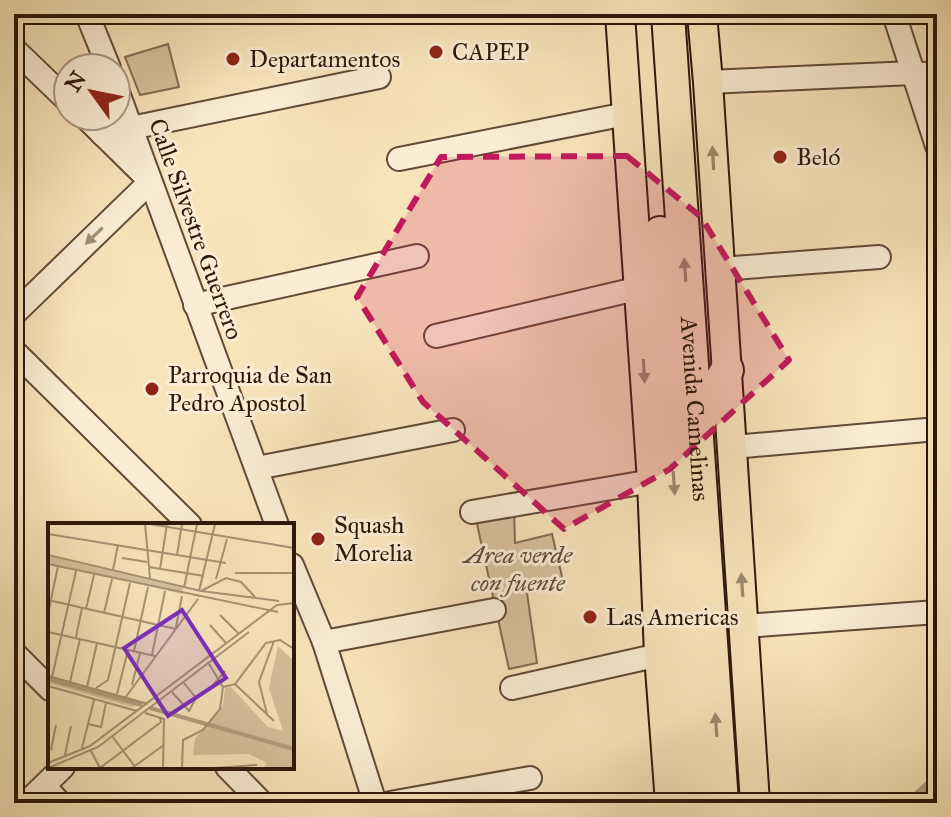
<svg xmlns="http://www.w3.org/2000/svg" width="951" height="817" viewBox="0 0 951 817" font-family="'IM FELL Great Primer',serif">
	<rect width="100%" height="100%" fill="#f8e4bb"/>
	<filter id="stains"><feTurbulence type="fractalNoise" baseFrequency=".0025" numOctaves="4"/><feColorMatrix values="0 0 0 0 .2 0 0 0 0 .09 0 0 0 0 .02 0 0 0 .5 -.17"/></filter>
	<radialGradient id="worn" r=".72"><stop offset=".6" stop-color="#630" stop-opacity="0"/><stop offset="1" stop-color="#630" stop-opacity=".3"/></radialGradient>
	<g fill="#d5c19d" stroke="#816c53" stroke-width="2">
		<polygon points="168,44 179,87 140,95 125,57"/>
		<polygon points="514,507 515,543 552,534 564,585 527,593 537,663 509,669 475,515"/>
	</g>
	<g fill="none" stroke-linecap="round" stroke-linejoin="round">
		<polyline stroke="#b39e7e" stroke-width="20" points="917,803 937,785"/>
		<g stroke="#604a36" stroke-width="26">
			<g id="minor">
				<polyline points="87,14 109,68"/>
				<polyline points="894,14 937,146"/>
				<polyline points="14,49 68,101"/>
				<polyline points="708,82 913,73 937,75"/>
				<polyline points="116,87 277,525"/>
				<polyline points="84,116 147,178"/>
				<polyline points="102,134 379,77"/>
				<polyline points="399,159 626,114"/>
				<polyline points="720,269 879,257"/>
				<polyline points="195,305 417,256"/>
				<polyline points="14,314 150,182"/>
				<polyline points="436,336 640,288"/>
				<polyline points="14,351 190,525"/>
				<polyline points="733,447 937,429"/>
				<polyline points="257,468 453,430"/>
				<polyline points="472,512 652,481"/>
				<polyline points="292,565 324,642 375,803"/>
				<polyline points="745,626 937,612"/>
				<polyline points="324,642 494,610"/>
				<polyline points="14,653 50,689"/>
				<polyline points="512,688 659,655"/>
				<polyline points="227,767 262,803"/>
				<polyline points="44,786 60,803"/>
				<polyline points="26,803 63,767"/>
				<polyline points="390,803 530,778"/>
			</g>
		</g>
		<g stroke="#2d1709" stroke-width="32">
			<g id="major">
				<polyline points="620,14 652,481 659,655 670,803"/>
				<polyline points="702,14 708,82 755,803"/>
			</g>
		</g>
		<g stroke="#2d1709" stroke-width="36">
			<g id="highway">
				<path id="s1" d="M668,14L722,803"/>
				<polyline points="660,233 669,410 696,803"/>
				<polyline points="696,427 727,370"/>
			</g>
		</g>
		<use href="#minor" stroke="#faedd3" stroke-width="22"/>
		<use href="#major" stroke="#f8e4bb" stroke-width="28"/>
		<use href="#highway" stroke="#f8e4bb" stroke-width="32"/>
	</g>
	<defs><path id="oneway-solid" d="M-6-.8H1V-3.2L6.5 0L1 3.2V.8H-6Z" transform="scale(2)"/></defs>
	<g fill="#9d886b">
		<use href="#oneway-solid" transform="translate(713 158) rotate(-93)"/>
		<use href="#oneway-solid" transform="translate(685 270) rotate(-94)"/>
		<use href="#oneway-solid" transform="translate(644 371) rotate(87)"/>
		<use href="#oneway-solid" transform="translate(674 483) rotate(86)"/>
		<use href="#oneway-solid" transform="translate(742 585) rotate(-94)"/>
		<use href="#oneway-solid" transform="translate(716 725) rotate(-94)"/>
	</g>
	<use fill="#9e8d78" href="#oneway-solid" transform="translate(94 236) rotate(136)"/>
	<path fill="#c2185b" fill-opacity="0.2" stroke="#c2185b" stroke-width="6" stroke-dasharray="16 10" stroke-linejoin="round" d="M627,156L701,217L789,360L670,469L564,529L423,402L357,297L441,157Z"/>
	<g fill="#8f2418" stroke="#faedd3" stroke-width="3">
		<circle cx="436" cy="52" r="8"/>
		<circle cx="233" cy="59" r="8"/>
		<circle cx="780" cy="157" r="8"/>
		<circle cx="152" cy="389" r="8"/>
		<circle cx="318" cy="539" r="8"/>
		<circle cx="590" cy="617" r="8"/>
	</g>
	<g text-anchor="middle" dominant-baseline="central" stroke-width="6" stroke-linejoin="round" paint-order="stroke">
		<g font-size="24" fill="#2d1709" stroke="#faedd3" text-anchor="start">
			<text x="452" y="52">CAPEP</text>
			<text x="249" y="59">Departamentos</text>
			<text x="796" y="157">Beló</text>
			<text x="168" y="375">Parroquia de San<tspan x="168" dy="28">Pedro Apostol</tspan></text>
			<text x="334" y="525">Squash<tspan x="334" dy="28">Morelia</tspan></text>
			<text x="606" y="617">Las Americas</text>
		</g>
		<g font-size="24" fill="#2d1709" stroke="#faedd3">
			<text transform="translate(196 229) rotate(70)">Calle Silvestre Guerrero</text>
			<text stroke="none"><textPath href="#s1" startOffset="396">Avenida Camelinas</textPath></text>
		</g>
		<g font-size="24" font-style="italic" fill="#5f4a35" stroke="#faedd3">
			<text x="518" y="555">Area verde<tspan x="518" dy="28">con fuente</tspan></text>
		</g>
	</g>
	<g transform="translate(48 523)">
		<rect width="246" height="246" fill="#f8e4bb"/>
		<path d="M0,33L135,65L134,71L0,40ZM230,123L246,138V245H216L219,240L201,231L145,232L147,216L175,182L177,165L183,164L220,204L235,208L221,165ZM0,152L93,179L84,184L0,160Z" fill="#d5c19d"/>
		<path fill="none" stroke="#b39e7e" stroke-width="4" d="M0,156L94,182M102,185L246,226"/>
		<path fill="none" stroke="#a79274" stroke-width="2" d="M97,1L102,55M102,1L246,25M0,11L178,40M0,32L153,68L231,78M129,32L134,1M74,35L99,39M0,41L230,89M101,44L156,53M112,46L119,1M65,47L70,22M187,50H246M168,56L179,16M136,65L149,1M151,68L167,1M153,68L178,55L193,59L207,74M0,77L128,106M38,86L46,52M56,90L64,56M0,91L10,43M172,92L190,110M162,102L178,120M128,104L134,73M0,109L107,133M28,114L34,85M86,128L100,64M104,132L117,68M161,141L175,164M0,153L100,181M4,154L28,48M22,159L32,116M187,161L226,198M84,162L92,130M0,163L89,188M39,164L49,120M175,164L187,161L218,120L232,117L246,126M48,165L60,157L82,60M161,167L177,148M124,169L141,188L148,175L136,160M69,171L80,127M77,175L150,76M97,190L116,196L115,245M219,191L211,159L226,118M40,201L53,204L58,180M64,213L88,245M34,225L46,177M3,227L8,202M43,228L52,245L113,199L112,194M17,232L23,203M0,240L42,223L229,82L246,80M0,245L50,224L201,109M84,245L116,222M134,245L135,217L155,207L172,186L175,164M167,245L209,242"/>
		<path fill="#7b2cbf" fill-opacity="0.15" stroke="#7b2cbf" stroke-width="4" d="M134,87L178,155L120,193L76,125Z"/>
		<rect width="246" height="246" fill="none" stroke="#2d1709" stroke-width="4"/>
	</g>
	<rect width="951" height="817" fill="none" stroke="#f8e4bb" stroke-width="48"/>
	<rect x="16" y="16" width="919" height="785" fill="none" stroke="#2d1709" stroke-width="4"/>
	<rect x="24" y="24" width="903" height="769" fill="none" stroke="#2d1709" stroke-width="2"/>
	<g transform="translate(92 92) rotate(303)"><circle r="38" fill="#faedd3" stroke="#a89782" stroke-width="2"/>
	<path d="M0-6L14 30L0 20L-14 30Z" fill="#8f2418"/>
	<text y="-12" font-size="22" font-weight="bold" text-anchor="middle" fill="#2d1709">N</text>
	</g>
	<rect width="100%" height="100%" filter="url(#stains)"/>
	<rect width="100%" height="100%" fill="url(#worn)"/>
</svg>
